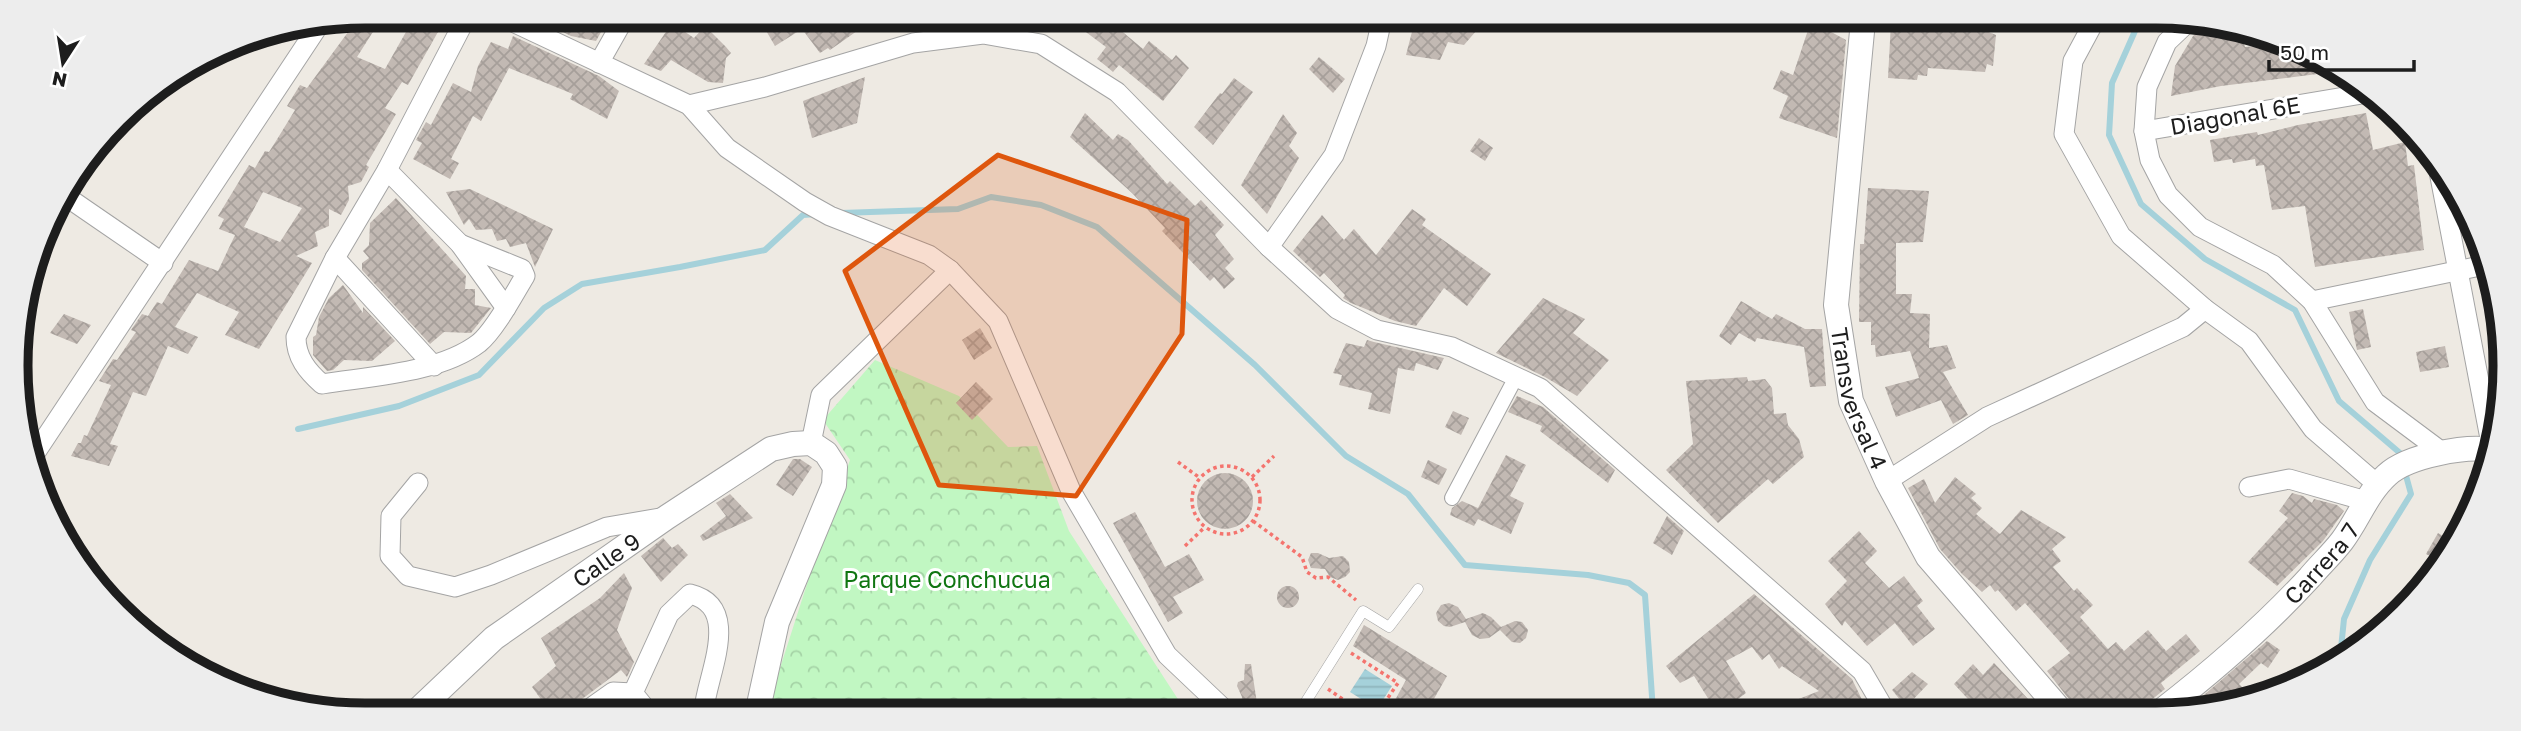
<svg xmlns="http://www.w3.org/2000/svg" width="2521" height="731" viewBox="0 0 2521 731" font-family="'Golos Text',sans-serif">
	<defs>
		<pattern id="park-crowns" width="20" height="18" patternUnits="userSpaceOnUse" patternTransform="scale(1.75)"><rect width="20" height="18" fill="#c1f7c2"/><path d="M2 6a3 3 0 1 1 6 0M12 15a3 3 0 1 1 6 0" fill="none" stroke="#a5d3a6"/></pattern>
		<pattern id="water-rules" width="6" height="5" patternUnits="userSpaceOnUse" patternTransform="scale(1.75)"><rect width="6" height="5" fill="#a5d1da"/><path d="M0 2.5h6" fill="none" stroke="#8eb3bb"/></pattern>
		<pattern id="building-cross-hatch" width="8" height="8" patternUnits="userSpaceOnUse" patternTransform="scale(1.75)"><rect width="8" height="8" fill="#c2b9b3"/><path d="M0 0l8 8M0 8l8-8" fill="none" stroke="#a69f9a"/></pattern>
	</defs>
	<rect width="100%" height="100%" fill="#eeeae3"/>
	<polygon fill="url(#park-crowns)" points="875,360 959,396 1008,447 1037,446 1069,531 1185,710 771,710 772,693 807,584 850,460 823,420"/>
	<polygon fill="url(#water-rules)" points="1365,669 1392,686 1377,709 1350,692"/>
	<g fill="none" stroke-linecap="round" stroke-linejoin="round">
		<g stroke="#a5d1da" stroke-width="6">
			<polyline points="2139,22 2112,83 2109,135 2141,204 2205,259 2295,310 2339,401 2400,453 2401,458"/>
			<polyline points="841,213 958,209 991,197 1041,205 1097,227 1255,365 1346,456 1408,494 1465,565 1588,575 1629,583 1645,595 1653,711"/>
			<polyline points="298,429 399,406 479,375 544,308 582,284 680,267 765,250 803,215 816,214"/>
			<polyline points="2340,658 2344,619 2370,560 2411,494 2405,472"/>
		</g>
	</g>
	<g fill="url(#building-cross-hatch)" fill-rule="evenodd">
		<path d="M366,16H383L357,57L385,69L415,16H447L408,85L402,82L385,108L396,114L366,165L369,167L361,182L348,186L349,200L341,215L329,209V226L315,232L318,246L296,256L312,263L259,349L225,335L239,312L197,293L175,327L198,337L188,354L168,346L146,396L133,392L110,444L118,446L109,466L71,456L78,443H81L84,435L87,436L111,385L99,381L113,359L117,360L136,332L131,330L142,314L148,316L157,302L162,304L189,260L218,271L235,235L219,229L224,219L218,216L249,165L255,168L265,151L269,152L276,141L295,110L287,106L300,85L307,88L351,28L337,21ZM263,192L302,208L280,242L244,227Z"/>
		<polygon points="551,16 591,17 605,25 596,41 571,36 547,24"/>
		<polygon points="758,17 847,17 857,31 830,50 828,48 820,53 802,29 775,46"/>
		<polygon points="1067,18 1106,18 1143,49 1149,41 1172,60 1176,55 1189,68 1163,101 1119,65 1113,72 1106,66 1097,59 1106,47"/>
		<polygon points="1415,20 1470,20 1483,23 1464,45 1448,42 1440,60 1406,55"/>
		<polygon points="1811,21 1846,40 1837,138 1779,118 1788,96 1773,89 1781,70 1793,75"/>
		<polygon points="1891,22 1981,29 1996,35 1993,66 1987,64 1985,72 1928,68 1927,76 1918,75 1917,80 1888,78"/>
		<polygon points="2208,22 2223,22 2240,29 2245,47 2275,44 2341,71 2221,86 2171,96 2175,66 2193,36"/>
		<polygon points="672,23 694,38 705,26 726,47 731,53 726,58 723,83 708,82 671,60 661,71 644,64"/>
		<polygon points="513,36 599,76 619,91 607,119 570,99 573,94 509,68 481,121 473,116 451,159 459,163 450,179 413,159 422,143 416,140 426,122 431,125 453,83 471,92 478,66 491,42 508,49"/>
		<polygon points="1319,57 1345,79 1333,93 1309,69"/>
		<polygon points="865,77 857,123 812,138 803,101"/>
		<polygon points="1234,78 1253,92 1213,145 1194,127 1220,93 1222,94"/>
		<polygon points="1085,113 1113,140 1118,134 1128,140 1167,184 1170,181 1195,206 1201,200 1224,225 1215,235 1234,259 1225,268 1235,279 1224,289 1214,277 1210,281 1162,231 1165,228 1132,193 1070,137"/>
		<polygon points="2366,113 2373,150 2405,142 2408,166 2414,165 2424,250 2315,267 2305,206 2272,210 2264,165 2256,166 2255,159 2233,163 2232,159 2214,162 2210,140 2257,132 2258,135 2298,125"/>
		<polygon points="1283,114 1297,133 1289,146 1299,158 1267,214 1241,185"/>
		<polygon points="1479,138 1493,148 1485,161 1470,151"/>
		<polygon points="1868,188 1929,191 1923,242 1896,243 1896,294 1912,294 1910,313 1930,314 1929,348 1947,345 1956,368 1943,372 1968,415 1953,424 1941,400 1896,417 1885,387 1919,378 1910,351 1876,357 1875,345 1871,345 1871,322 1859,322 1860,244 1864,244"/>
		<polygon points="470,189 553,229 535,267 526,243 510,247 506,239 497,241 492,229 476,230 469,219 464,225 446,192"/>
		<polygon points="396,198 466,276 465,289 475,289 475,305 491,308 471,333 444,332 430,344 362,270 362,263 369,258 363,251 369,245 370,223"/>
		<polygon points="1412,209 1426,219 1422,225 1491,274 1467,306 1444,288 1416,326 1395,321 1351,303 1343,298 1345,295 1324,273 1320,277 1293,251 1322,215 1344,240 1354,229 1376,255"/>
		<polygon points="2493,284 2498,297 2498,342 2491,343 2480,285"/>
		<polygon points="343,285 363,313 363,307 395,341 372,361 344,360 333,370 327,371 313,355 313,337 316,335 319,317 329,298"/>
		<polygon points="1543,298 1585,319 1573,333 1609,360 1577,396 1545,377 1496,353"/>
		<polygon points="1741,301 1772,319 1776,314 1805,329 1822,329 1826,386 1810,387 1804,347 1757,338 1755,342 1739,333 1731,345 1719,336"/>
		<polygon points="2363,309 2371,347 2357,350 2349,312"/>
		<polygon points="64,314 91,325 77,344 50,333"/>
		<polygon points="980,328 992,348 974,360 962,340"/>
		<polygon points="1367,340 1374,342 1444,358 1438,370 1416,363 1414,371 1398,368 1390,414 1368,409 1372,393 1339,385 1342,375 1333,373 1346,343 1364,347"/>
		<polygon points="2445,346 2449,367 2420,372 2416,352"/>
		<polygon points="1747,377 1748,381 1765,379 1772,388 1774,414 1786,413 1788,425 1799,439 1804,457 1773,484 1768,479 1718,523 1666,470 1693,444 1686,381"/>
		<polygon points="976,382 993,399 972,420 956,403"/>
		<polygon points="1517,396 1543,407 1615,470 1608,483 1540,431 1542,426 1508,412"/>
		<polygon points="1453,411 1469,418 1461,435 1445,427"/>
		<polygon points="1506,455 1526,465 1510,496 1524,503 1511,534 1478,519 1474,526 1450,515 1452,508 1462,501 1478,508"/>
		<polygon points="793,459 800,459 812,467 793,496 776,485"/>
		<polygon points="1428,460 1447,469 1439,485 1421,477"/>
		<circle cx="1225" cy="501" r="28"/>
		<polygon points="1955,477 1976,494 1971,498 1982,508 1976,514 2000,534 2021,510 2066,537 2052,549 2061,561 2053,567 2074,591 2077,588 2093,605 2080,617 2108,649 2116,642 2124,651 2148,630 2166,651 2186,634 2200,651 2161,683 2165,689 2150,701 2145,712 2079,712 2047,671 2070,653 2025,603 2016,611 1998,590 1995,592 1990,585 1982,592 1962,574 1940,549 1908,488 1924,479 1935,503"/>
		<polygon points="2292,493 2303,496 2312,503 2314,499 2337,505 2344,511 2323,541 2277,586 2248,562 2288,518 2279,511"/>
		<polygon points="730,494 753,518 703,541 700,536 726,516 716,503"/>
		<polygon points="1135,512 1165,567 1189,554 1204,580 1173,597 1183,613 1168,622 1113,523"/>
		<polygon points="1667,516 1684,531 1672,555 1653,543"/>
		<polygon points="1859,531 1877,551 1865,563 1889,588 1904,576 1923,601 1917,606 1935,629 1913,646 1895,623 1867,646 1845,621 1842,626 1825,604 1847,581 1828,561"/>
		<polygon points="2438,533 2453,542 2440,561 2426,554"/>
		<polygon points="663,538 672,548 678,544 688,555 661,582 641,556"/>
		<polygon points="1311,553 1318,553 1329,558 1343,556 1349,562 1350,572 1345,577 1338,580 1330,577 1325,569 1311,568 1308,560"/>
		<polygon points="624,573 632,588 617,630 634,662 627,677 621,670 582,699 577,709 548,709 532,687 556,666 541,638 600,598"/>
		<circle cx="1288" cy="597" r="11"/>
		<polygon points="1754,594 1852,679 1868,712 1768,711 1819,691 1782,666 1779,669 1769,654 1762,660 1752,647 1726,661 1746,693 1722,711 1716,711 1694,676 1680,683 1666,666"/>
		<polygon points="1449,603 1458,607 1466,619 1483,613 1491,617 1501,627 1515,621 1522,622 1528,630 1526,638 1520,643 1512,642 1500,630 1489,638 1480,639 1472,635 1465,622 1450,627 1444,626 1438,621 1436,613 1441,605"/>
		<polygon points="1364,625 1447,676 1427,711 1389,711 1406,680 1353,646"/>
		<polygon points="2267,641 2280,650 2268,668 2261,663 2239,684 2252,697 2201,712 2184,712"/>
		<polygon points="1994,663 2016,686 2040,712 1980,712 1954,684 1973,664 1983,675"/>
		<polygon points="1245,664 1251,664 1258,710 1241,710 1242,697 1237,686 1238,682 1244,680"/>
		<polygon points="1912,672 1928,684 1906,707 1892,690"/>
	</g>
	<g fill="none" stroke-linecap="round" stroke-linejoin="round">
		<g stroke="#a4a4a4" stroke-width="11">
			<polyline id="service" points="1300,711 1363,611 1389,627 1418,589"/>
		</g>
		<g stroke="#a4a4a4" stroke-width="16">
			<polyline id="pedestrian" points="1452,498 1516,377"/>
		</g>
		<g stroke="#a4a4a4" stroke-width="21">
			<g id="minor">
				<polyline points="500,16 689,105 727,148 805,202 830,216 929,255 950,270 998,321 1071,491 1167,655 1225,710"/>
				<polyline points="2094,22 2073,61 2064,134 2121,236 2205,309 2249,341 2313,429 2378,485"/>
				<polyline points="2188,22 2167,42 2147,87 2144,131 2150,160 2168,195 2200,227 2273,265 2312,301 2375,402 2442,452"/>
				<polyline points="599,63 625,17"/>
				<polyline points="689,105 765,87 913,43 983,34 1041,44 1117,92 1269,247 1337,309 1377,330 1452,347 1540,388 1862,671 1886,712"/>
				<polyline points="2144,131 2368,93"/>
				<polyline points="2437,161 2492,449 2494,448"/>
				<polyline points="387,170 460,244 506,308"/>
				<polyline points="64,195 163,263"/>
				<path d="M460,244L522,269L525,276C514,294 495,330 479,343C440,373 371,376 322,384C307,371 296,357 296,337L335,258L387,170L467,16"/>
				<polyline points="1269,247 1334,155 1376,46 1382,19"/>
				<polyline points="335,258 434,366"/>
				<polyline points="2312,301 2485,265"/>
				<polyline points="811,443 821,395 950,270"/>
				<polyline points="30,461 319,25"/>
				<polyline points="1887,481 1987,417 2183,327 2205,309"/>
				<polyline points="418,483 391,516 390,556 408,576 455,587 491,575 607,527 666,517"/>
				<polyline points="2249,487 2289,479 2366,501"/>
				<path d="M633,693L669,614L690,594C743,607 707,675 704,709"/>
				<polyline points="633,693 646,709"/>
				<polyline points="589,709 613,692 633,693"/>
			</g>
		</g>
		<g stroke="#a4a4a4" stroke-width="26">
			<g id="tertiary">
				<path id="s1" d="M1863,21L1836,305L1851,401L1887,481L1928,557L2062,712"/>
				<path id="s2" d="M419,709L494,638L667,517L771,449L793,444L811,443L826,453L835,467L834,485L777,622L758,709"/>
				<path id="s3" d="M2160,712C2213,671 2264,627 2310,577C2320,565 2332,554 2342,541C2358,520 2367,493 2387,475C2407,456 2466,445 2493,450"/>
			</g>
		</g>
		<g stroke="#f4746e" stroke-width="3.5" stroke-dasharray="3.5 3.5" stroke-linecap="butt">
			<polyline points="1178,462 1200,478"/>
			<circle cx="1226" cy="500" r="34"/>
			<polyline points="1252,477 1274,456"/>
			<polyline points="1253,521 1302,557 1307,572 1316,578 1328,577 1356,600"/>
			<polyline points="1185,546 1205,527"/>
			<polyline points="1351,653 1398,683 1379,711"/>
			<polyline points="1328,689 1360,711"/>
		</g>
		<use href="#service" stroke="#fff" stroke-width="10"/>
		<use href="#pedestrian" stroke="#fff" stroke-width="14"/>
		<use href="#minor" stroke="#fff" stroke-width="19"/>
		<use href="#tertiary" stroke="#fff" stroke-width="24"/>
	</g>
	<path fill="#de560d" fill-opacity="0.2" stroke="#de560d" stroke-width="5" stroke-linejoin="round" d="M998,155L1187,220L1182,334L1076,496L939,485L845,271Z"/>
	<g text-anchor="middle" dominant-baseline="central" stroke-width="6" stroke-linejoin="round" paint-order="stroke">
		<g font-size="23" fill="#1d1d1d" stroke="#fff">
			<text transform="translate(2235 115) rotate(-10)">Diagonal 6E</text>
			<text stroke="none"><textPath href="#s1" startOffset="382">Transversal 4</textPath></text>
			<text stroke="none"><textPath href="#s2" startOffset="240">Calle 9</textPath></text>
			<text stroke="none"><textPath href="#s3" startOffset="220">Carrera 7</textPath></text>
		</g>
		<g font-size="23" fill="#107612" stroke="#fff">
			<text x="947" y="579">Parque Conchucua</text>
		</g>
	</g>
	<path d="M0 0H2521V731H0ZM365 28H2156A337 337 0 0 1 2493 365V366A337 337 0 0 1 2156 703H365A337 337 0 0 1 28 366V365A337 337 0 0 1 365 28Z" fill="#ededed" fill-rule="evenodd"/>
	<path fill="none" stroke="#1d1d1d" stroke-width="9" d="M365 28H2156A337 337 0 0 1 2493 365V366A337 337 0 0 1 2156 703H365A337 337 0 0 1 28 366V365A337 337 0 0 1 365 28Z"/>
	<g transform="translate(63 63) rotate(192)" stroke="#ffffff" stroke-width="5" paint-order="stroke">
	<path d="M0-5L12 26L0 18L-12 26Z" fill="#1d1d1d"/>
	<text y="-10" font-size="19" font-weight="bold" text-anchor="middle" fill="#1d1d1d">N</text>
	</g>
	<path d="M2269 60v10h145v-10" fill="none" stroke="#1d1d1d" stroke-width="3.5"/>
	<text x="2280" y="60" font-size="21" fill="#1d1d1d" stroke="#ffffff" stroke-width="5" paint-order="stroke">50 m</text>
</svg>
